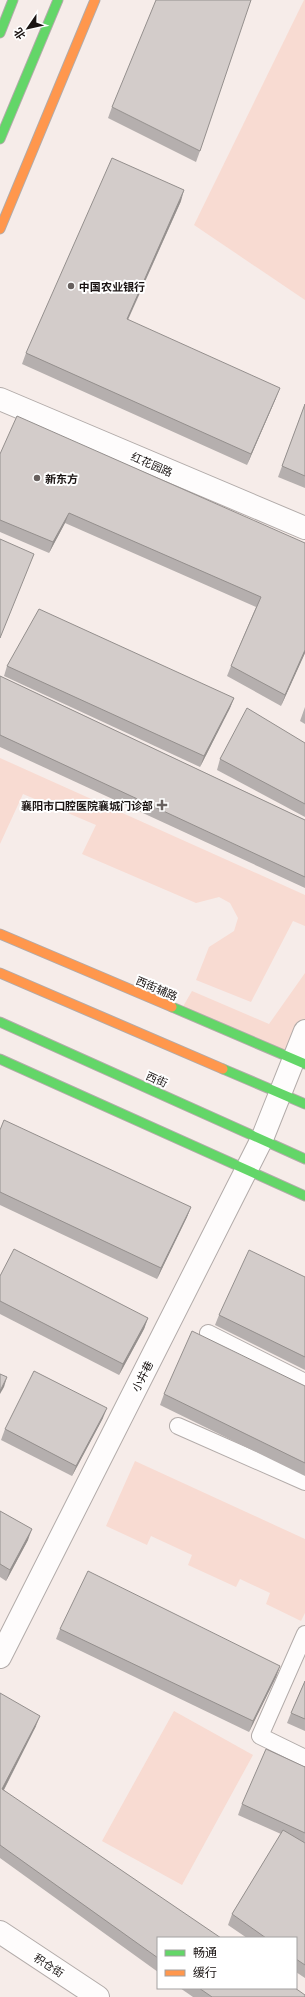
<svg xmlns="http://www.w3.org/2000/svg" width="305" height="1997" viewBox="0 0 305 1997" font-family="Lato,'Noto Sans SC',sans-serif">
	<rect width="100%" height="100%" fill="#f6ece9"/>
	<g fill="#f8dbd2">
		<polygon points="304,0 305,0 305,300 194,225"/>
		<polygon points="0,758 305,895 305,926 293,921 251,1002 196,980 209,947 234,931 238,918 230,903 219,897 196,903 82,854 96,825 23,794 0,844"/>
		<polygon points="305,973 305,1031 294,1058 181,1010 192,991 269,1024"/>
		<polygon points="135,1461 305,1539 305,1613 301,1621 266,1604 270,1593 240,1579 236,1587 188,1565 192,1555 151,1536 147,1545 106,1526"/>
		<polygon points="174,1711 253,1755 182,1885 102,1841"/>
	</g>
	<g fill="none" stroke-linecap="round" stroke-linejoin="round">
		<g stroke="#b2aba9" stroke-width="18">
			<g id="lane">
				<polyline points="208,1333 305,1382"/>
				<polyline points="178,1426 305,1482"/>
				<polyline points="305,1634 260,1736 305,1758"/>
			</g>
		</g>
		<g stroke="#b2aba9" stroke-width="24">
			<g id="street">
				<polyline points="0,399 305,528"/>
				<polyline points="0,1657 262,1139 305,1031"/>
				<polyline points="0,1932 98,1997"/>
			</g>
		</g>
		<g stroke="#b2aba9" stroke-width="11">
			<g id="fast">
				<polyline points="0,33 13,0"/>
				<polyline points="0,139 58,0"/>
				<polyline points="172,1007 305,1064"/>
				<polyline points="0,1022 305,1159"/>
				<polyline points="0,1059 305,1196"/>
				<polyline points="223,1069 305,1104"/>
			</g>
		</g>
		<g stroke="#b2aba9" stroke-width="11">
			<g id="slow">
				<polyline points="0,229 95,0"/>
				<polyline points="0,934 172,1007"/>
				<polyline points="0,973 223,1069"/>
			</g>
		</g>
		<use href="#lane" stroke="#fefcfc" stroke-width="16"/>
		<use href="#street" stroke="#fefcfc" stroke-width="22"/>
		<use href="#fast" stroke="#63d668" stroke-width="9"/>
		<use href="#slow" stroke="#ff974d" stroke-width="9"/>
	</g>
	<g fill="#b5afae">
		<polygon points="112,107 200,151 196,162 108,118"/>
		<polygon points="181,201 128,320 276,398 247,465 22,364 26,353"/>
		<polygon points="305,404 305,488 278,477"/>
		<polygon points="0,454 305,543 305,653 281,706 227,676 231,666 256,607 65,523 49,553 0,532"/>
		<polygon points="7,666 234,698 230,708 200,767 4,676"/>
		<polygon points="0,676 305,820 305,888 0,747"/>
		<polygon points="305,707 305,724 300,721"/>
		<polygon points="305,743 305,817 217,770 220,759"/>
		<polygon points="0,1130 191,1207 187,1217 157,1279 0,1205"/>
		<polygon points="0,1276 148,1318 144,1329 119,1375 0,1314"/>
		<polygon points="305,1277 305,1370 215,1325 219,1315"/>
		<polygon points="305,1386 305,1476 160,1405 164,1394"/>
		<polygon points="103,1418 72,1476 1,1440 5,1429"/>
		<polygon points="0,1511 28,1540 6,1581 0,1577"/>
		<polygon points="60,1629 280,1666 276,1677 249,1732 56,1639"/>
		<polygon points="305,1681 305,1731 287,1723 291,1713"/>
		<polygon points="0,1693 36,1726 4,1790 158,1938 158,1972 0,1858"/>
		<polygon points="305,1767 305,1978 296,1972 296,1938 247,1938 228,1925 232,1914 281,1834 238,1815 242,1804"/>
		<polygon points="180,1988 295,1988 305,1997 193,1997"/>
	</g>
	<g fill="#948f8d">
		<polygon points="184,190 181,201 123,330 127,319"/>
		<polygon points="280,388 276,398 247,465 251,454"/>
		<polygon points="69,513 65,523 49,553 53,542"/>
		<polygon points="305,650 305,653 281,706 285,695"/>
		<polygon points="234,698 230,708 200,767 204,756"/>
		<polygon points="191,1207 187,1217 157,1279 161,1268"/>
		<polygon points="148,1318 144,1329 119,1375 123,1364"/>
		<polygon points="7,1377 4,1387 0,1394 0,1391"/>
		<polygon points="107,1408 103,1418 72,1476 76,1466"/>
		<polygon points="32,1529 28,1540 6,1581 10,1570"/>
		<polygon points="280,1666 276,1677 249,1732 253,1721"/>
		<polygon points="40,1716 36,1726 0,1797 2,1789"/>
	</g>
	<g fill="#d3ccca" stroke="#948f8d">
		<polygon points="156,0 251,0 200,151 112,107"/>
		<polygon points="112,158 184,190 127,319 280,388 251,454 26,353"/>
		<polygon points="305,404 305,476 282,466"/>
		<polygon points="17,416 305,543 305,650 285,695 231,666 261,597 69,513 53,542 0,520 0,454"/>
		<polygon points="0,539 34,554 0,638"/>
		<polygon points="39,609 234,698 204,756 7,666"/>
		<polygon points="0,676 305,820 305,877 0,735"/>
		<polygon points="247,708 305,743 305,804 220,759"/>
		<polygon points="4,1120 191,1207 161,1268 0,1192 0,1130"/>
		<polygon points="14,1249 148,1318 123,1364 0,1301 0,1276"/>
		<polygon points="249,1250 305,1277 305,1357 219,1315"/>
		<polygon points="192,1331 305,1386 305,1463 164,1394"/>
		<polygon points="34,1371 107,1408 76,1466 5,1429"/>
		<polygon points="0,1374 7,1377 0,1391"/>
		<polygon points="0,1511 32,1529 10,1570 0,1564"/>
		<polygon points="88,1571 280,1666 253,1721 60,1629"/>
		<polygon points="305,1681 305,1719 291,1713"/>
		<polygon points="0,1693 40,1716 2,1789 221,1938 158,1938 158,1958 0,1845"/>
		<polygon points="266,1749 305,1767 305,1833 242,1804"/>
		<polygon points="283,1830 305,1843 305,1965 296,1959 296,1938 266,1938 232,1914"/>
		<polygon points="199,1988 295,1988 305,1995 305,1997 212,1997"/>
	</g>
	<g fill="#67605e" stroke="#fff" stroke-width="1.5">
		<circle cx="71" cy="286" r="4"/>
		<circle cx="37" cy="478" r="4"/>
		<path d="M160 799h4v4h4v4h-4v4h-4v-4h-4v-4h4z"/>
	</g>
	<g text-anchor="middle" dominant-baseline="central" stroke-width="4" stroke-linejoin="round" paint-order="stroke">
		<g font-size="11" font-weight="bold" fill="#1a1413" stroke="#fff" text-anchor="start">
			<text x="79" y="286">中国农业银行</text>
			<text x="45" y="478">新东方</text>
			<text x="153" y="805" text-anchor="end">襄阳市口腔医院襄城门诊部</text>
		</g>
		<g font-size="11" fill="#1a1413" stroke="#fff">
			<text transform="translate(152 464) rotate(23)">红花园路</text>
			<text transform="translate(157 988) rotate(23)">西街辅路</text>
			<text transform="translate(157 1079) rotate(24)">西街</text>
			<text transform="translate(142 1376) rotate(-63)">小井巷</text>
			<text transform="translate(49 1965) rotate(33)">积仓街</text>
		</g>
	</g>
	<rect x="157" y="1937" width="140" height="52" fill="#ffffff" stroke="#a3a1a1"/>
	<rect x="165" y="1950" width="20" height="6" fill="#63d668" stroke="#a3a1a1"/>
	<text x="193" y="1957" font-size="12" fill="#1a1413">畅通</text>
	<rect x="165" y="1970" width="20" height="6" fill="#ff974d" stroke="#a3a1a1"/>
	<text x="193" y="1977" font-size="12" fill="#1a1413">缓行</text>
	<g transform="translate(28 28) rotate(236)" stroke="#ffffff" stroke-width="3" paint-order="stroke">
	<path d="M0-3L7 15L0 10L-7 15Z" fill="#1a1413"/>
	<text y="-6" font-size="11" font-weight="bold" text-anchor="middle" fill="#1a1413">北</text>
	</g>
</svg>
